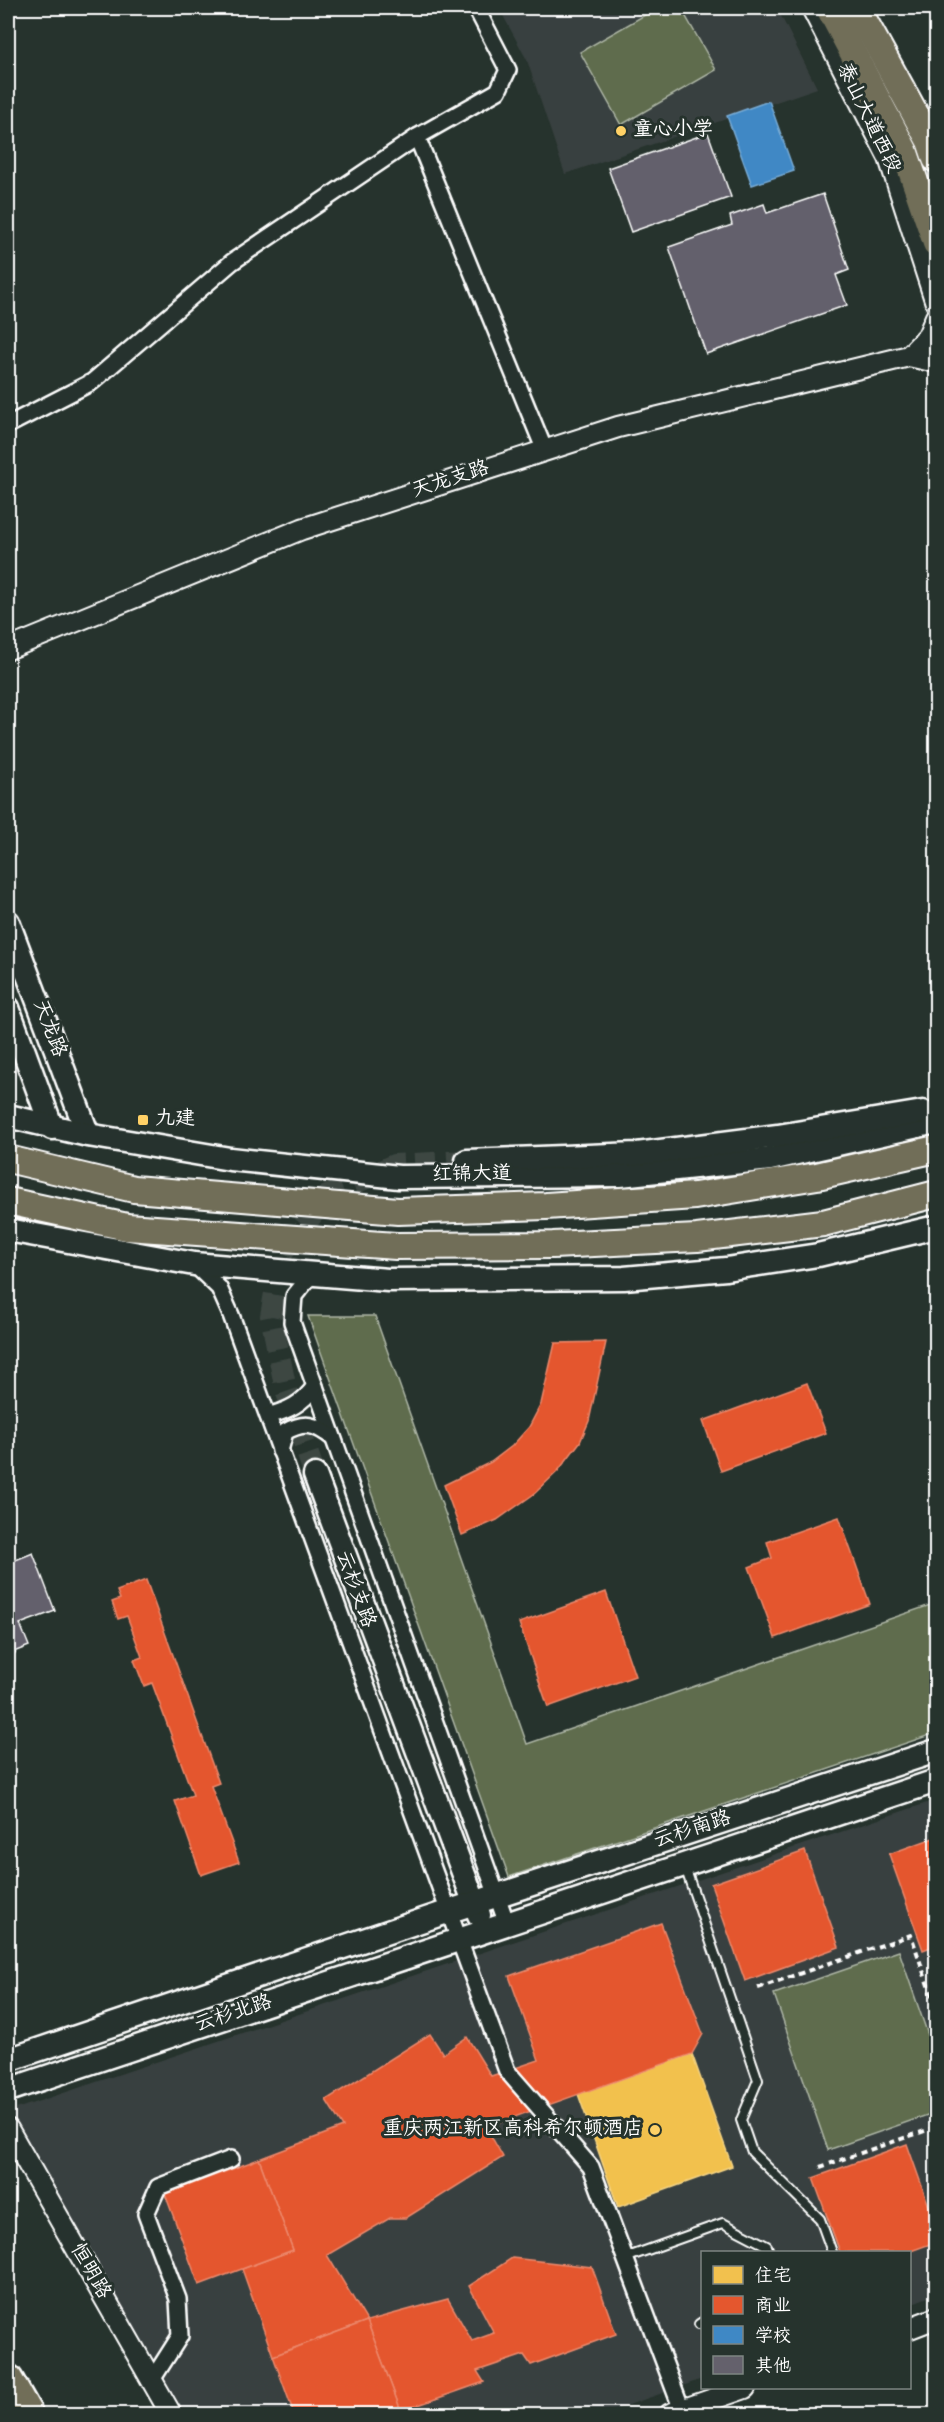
<svg xmlns="http://www.w3.org/2000/svg" width="944" height="2422" viewBox="0 0 944 2422" font-family="'Gochi Hand','LXGW WenKai TC',sans-serif">
	<rect width="100%" height="100%" fill="#26332d"/>
	<filter id="ink" filterUnits="userSpaceOnUse"><feTurbulence type="fractalNoise" baseFrequency=".0167" numOctaves="2"/><feDisplacementMap in="SourceGraphic" scale="12" xChannelSelector="R" yChannelSelector="G"/><feConvolveMatrix kernelMatrix="1 2 1 2 8 2 1 2 1" color-interpolation-filters="sRGB"/></filter>
	<g filter="url(#ink)">
		<g fill="#394140">
			<polygon points="499,8 777,8 817,88 565,174 527,60"/>
			<polygon points="936,1800 936,2294 910,2304 910,2252 702,2252 702,2379 603,2414 185,2414 10,2111"/>
		</g>
		<g fill="#5e6c4e" stroke="#aeb6a6" stroke-width="1.5">
			<polygon points="657,8 681,8 716,70 621,125 580,52"/>
			<polygon points="308,1316 375,1316 527,1744 936,1603 936,1733 509,1877"/>
			<polygon points="899,1951 936,2058 936,2112 828,2150 774,1994"/>
		</g>
		<polygon fill="#f2c14e" stroke="#f6d483" stroke-width="1.5" points="692,2054 732,2166 618,2207 578,2094"/>
		<g fill="#e4572e" stroke="#ec896d" stroke-width="1.5">
			<polygon points="606,1342 589,1421 580,1442 558,1471 534,1494 497,1520 462,1535 444,1485 491,1462 512,1446 529,1427 541,1404 555,1343"/>
			<polygon points="807,1383 826,1433 721,1471 703,1421"/>
			<polygon points="839,1517 870,1604 775,1638 749,1567 772,1558 767,1542"/>
			<polygon points="146,1580 219,1783 211,1786 239,1862 201,1875 175,1801 193,1795 152,1683 144,1686 134,1660 142,1657 127,1616 118,1619 112,1602 120,1599 117,1591"/>
			<polygon points="606,1592 635,1676 548,1707 519,1623"/>
			<polygon points="936,1837 936,1945 923,1950 889,1854"/>
			<polygon points="805,1851 839,1947 745,1981 711,1884"/>
			<polygon points="661,1923 703,2034 692,2054 486,2127 503,2157 406,2218 390,2218 327,2255 367,2321 273,2356 242,2269 293,2250 259,2159 343,2127 326,2100 430,2034 443,2054 467,2037 491,2076 539,2060 509,1976"/>
			<polygon points="907,2144 936,2226 936,2242 908,2252 840,2252 813,2178"/>
			<polygon points="259,2159 293,2250 199,2285 165,2194"/>
			<polygon points="512,2258 592,2267 616,2334 531,2365 524,2355 477,2371 484,2382 401,2411 367,2321 448,2299 472,2341 494,2333 469,2286"/>
			<polygon points="367,2321 401,2411 392,2414 294,2414 273,2356"/>
		</g>
		<polygon fill="#3f88c5" stroke="#79acd6" stroke-width="1.5" points="769,101 794,171 752,185 727,116"/>
		<g fill="#64616c" stroke="#fff" stroke-width="1.5">
			<polygon points="708,133 731,197 631,232 608,168"/>
			<polygon points="823,194 849,270 836,275 847,305 706,354 669,247 732,225 730,216 764,204 767,213"/>
			<polygon points="33,1553 55,1611 20,1624 29,1646 16,1651 8,1665 8,1563"/>
		</g>
		<g fill="none" stroke-linecap="round" stroke-linejoin="round">
			<polyline stroke="#3c4742" stroke-width="22" stroke-dasharray="22 11" stroke-linecap="butt" points="315,1475 286,1390 271,1316 282,1253 327,1196 394,1165 467,1161"/>
			<g stroke="#fff" stroke-width="12">
				<g id="service">
					<polyline points="685,1867 758,2080 741,2120 752,2152 820,2219 832,2252"/>
					<polyline points="625,2258 723,2223 767,2246 769,2252"/>
					<polyline points="699,2324 702,2322"/>
				</g>
			</g>
			<g stroke="#fff" stroke-width="20">
				<g id="minor">
					<polyline points="417,137 545,451"/>
					<polyline points="8,425 92,382 232,262 417,137 498,91 508,70 476,8"/>
					<polyline points="194,1264 219,1288 231,1315 507,2071 591,2167 682,2410"/>
					<polyline points="312,1274 294,1296 292,1322 507,1924"/>
					<path d="M268,1416C289,1410 302,1404 315,1386"/>
					<path d="M280,1451L285,1432C305,1421 315,1424 333,1438"/>
					<polyline points="152,2380 180,2336 178,2299 146,2214 158,2187 231,2159"/>
				</g>
			</g>
			<g stroke="#fff" stroke-width="24">
				<g id="tertiary">
					<polyline points="812,8 889,158 936,303"/>
					<polyline points="909,356 928,336 936,317"/>
					<polyline points="8,649 302,529 618,427 909,356 936,362"/>
					<polyline points="8,2129 171,2414"/>
					<polyline points="910,2328 936,2318"/>
					<polyline points="670,2414 745,2388"/>
				</g>
			</g>
			<g stroke="#fff" stroke-width="27">
				<g id="secondary">
					<polyline points="8,922 88,1135"/>
					<polyline points="8,1008 52,1128"/>
					<polyline points="8,1116 88,1135 230,1159 399,1177 620,1175 770,1159 936,1122"/>
					<polyline points="467,1161 637,1154 778,1136 923,1112"/>
					<polyline points="8,1230 194,1264 388,1280 624,1278 726,1269 818,1255 936,1227"/>
					<polyline points="315,1475 479,1915"/>
					<polyline points="8,2060 450,1911 936,1751"/>
					<polyline points="8,2090 936,1781"/>
				</g>
			</g>
			<g stroke="#fff" stroke-width="30">
				<g id="primary">
					<polyline points="829,8 904,150 936,243"/>
					<polyline points="857,8 930,141 936,159"/>
				</g>
			</g>
			<g stroke="#fff" stroke-width="30">
				<g id="trunk">
					<polyline points="8,1159 134,1189 398,1211 546,1206 695,1196 817,1176 936,1149"/>
					<polyline points="8,1201 127,1227 396,1246 553,1245 697,1238 823,1223 936,1194"/>
				</g>
			</g>
			<g stroke="#fff" stroke-width="33">
				<polyline id="motorway" points="8,2379 28,2414"/>
			</g>
			<g stroke="#fff" stroke-width="4" stroke-dasharray="6 4.5" stroke-linecap="butt">
				<polyline points="758,1988 911,1935 936,2009"/>
				<polyline points="820,2167 936,2127"/>
			</g>
			<use href="#service" stroke="#26332d" stroke-width="8"/>
			<use href="#minor" stroke="#26332d" stroke-width="15"/>
			<use href="#tertiary" stroke="#26332d" stroke-width="20"/>
			<use href="#secondary" stroke="#26332d" stroke-width="22"/>
			<use href="#primary" stroke="#716e59" stroke-width="26"/>
			<use href="#trunk" stroke="#716e59" stroke-width="26"/>
			<use href="#motorway" stroke="#716e59" stroke-width="28"/>
		</g>
	</g>
	<g fill="#ffd166" stroke="#26332d" stroke-width="2">
		<circle cx="621" cy="131" r="6"/>
		<rect x="137" y="1114" width="12" height="12" rx="3"/>
		<circle cx="655" cy="2130" r="6"/>
	</g>
	<g text-anchor="middle" dominant-baseline="central" stroke-width="6" stroke-linejoin="round" paint-order="stroke">
		<g font-size="20" fill="#fff" stroke="#26332d">
			<text transform="translate(867 119) rotate(64)">泰山大道西段</text>
			<text transform="translate(451 481) rotate(-18)">天龙支路</text>
			<text transform="translate(48 1029) rotate(69)">天龙路</text>
			<text transform="translate(472 1176) rotate(-1)">红锦大道</text>
			<text transform="translate(354 1590) rotate(70)">云杉支路</text>
			<text transform="translate(693 1831) rotate(-18)">云杉南路</text>
			<text transform="translate(234 2015) rotate(-18)">云杉北路</text>
			<text transform="translate(89 2272) rotate(60)">恒明路</text>
		</g>
		<g font-size="20" fill="#fff" stroke="#26332d" text-anchor="start">
			<text x="633" y="131">童心小学</text>
			<text x="155" y="1120">九建</text>
			<text x="643" y="2130" text-anchor="end">重庆两江新区高科希尔顿酒店</text>
		</g>
	</g>
	<rect width="944" height="2422" fill="none" stroke="#26332d" stroke-width="30"/>
	<rect x="15" y="15" width="914" height="2392" fill="none" stroke="#fff" stroke-width="2" filter="url(#ink)"/>
	<rect x="701" y="2251" width="210" height="138" fill="#26332d" stroke="#7d8581" stroke-width="1.5"/>
	<rect x="713" y="2266" width="30" height="18" fill="#f2c14e" stroke="#7d8581" stroke-width="1.5"/>
	<text x="755" y="2281" font-size="18" fill="#ffffff">住宅</text>
	<rect x="713" y="2296" width="30" height="18" fill="#e4572e" stroke="#7d8581" stroke-width="1.5"/>
	<text x="755" y="2311" font-size="18" fill="#ffffff">商业</text>
	<rect x="713" y="2326" width="30" height="18" fill="#3f88c5" stroke="#7d8581" stroke-width="1.5"/>
	<text x="755" y="2341" font-size="18" fill="#ffffff">学校</text>
	<rect x="713" y="2356" width="30" height="18" fill="#64616c" stroke="#7d8581" stroke-width="1.5"/>
	<text x="755" y="2371" font-size="18" fill="#ffffff">其他</text>
</svg>
